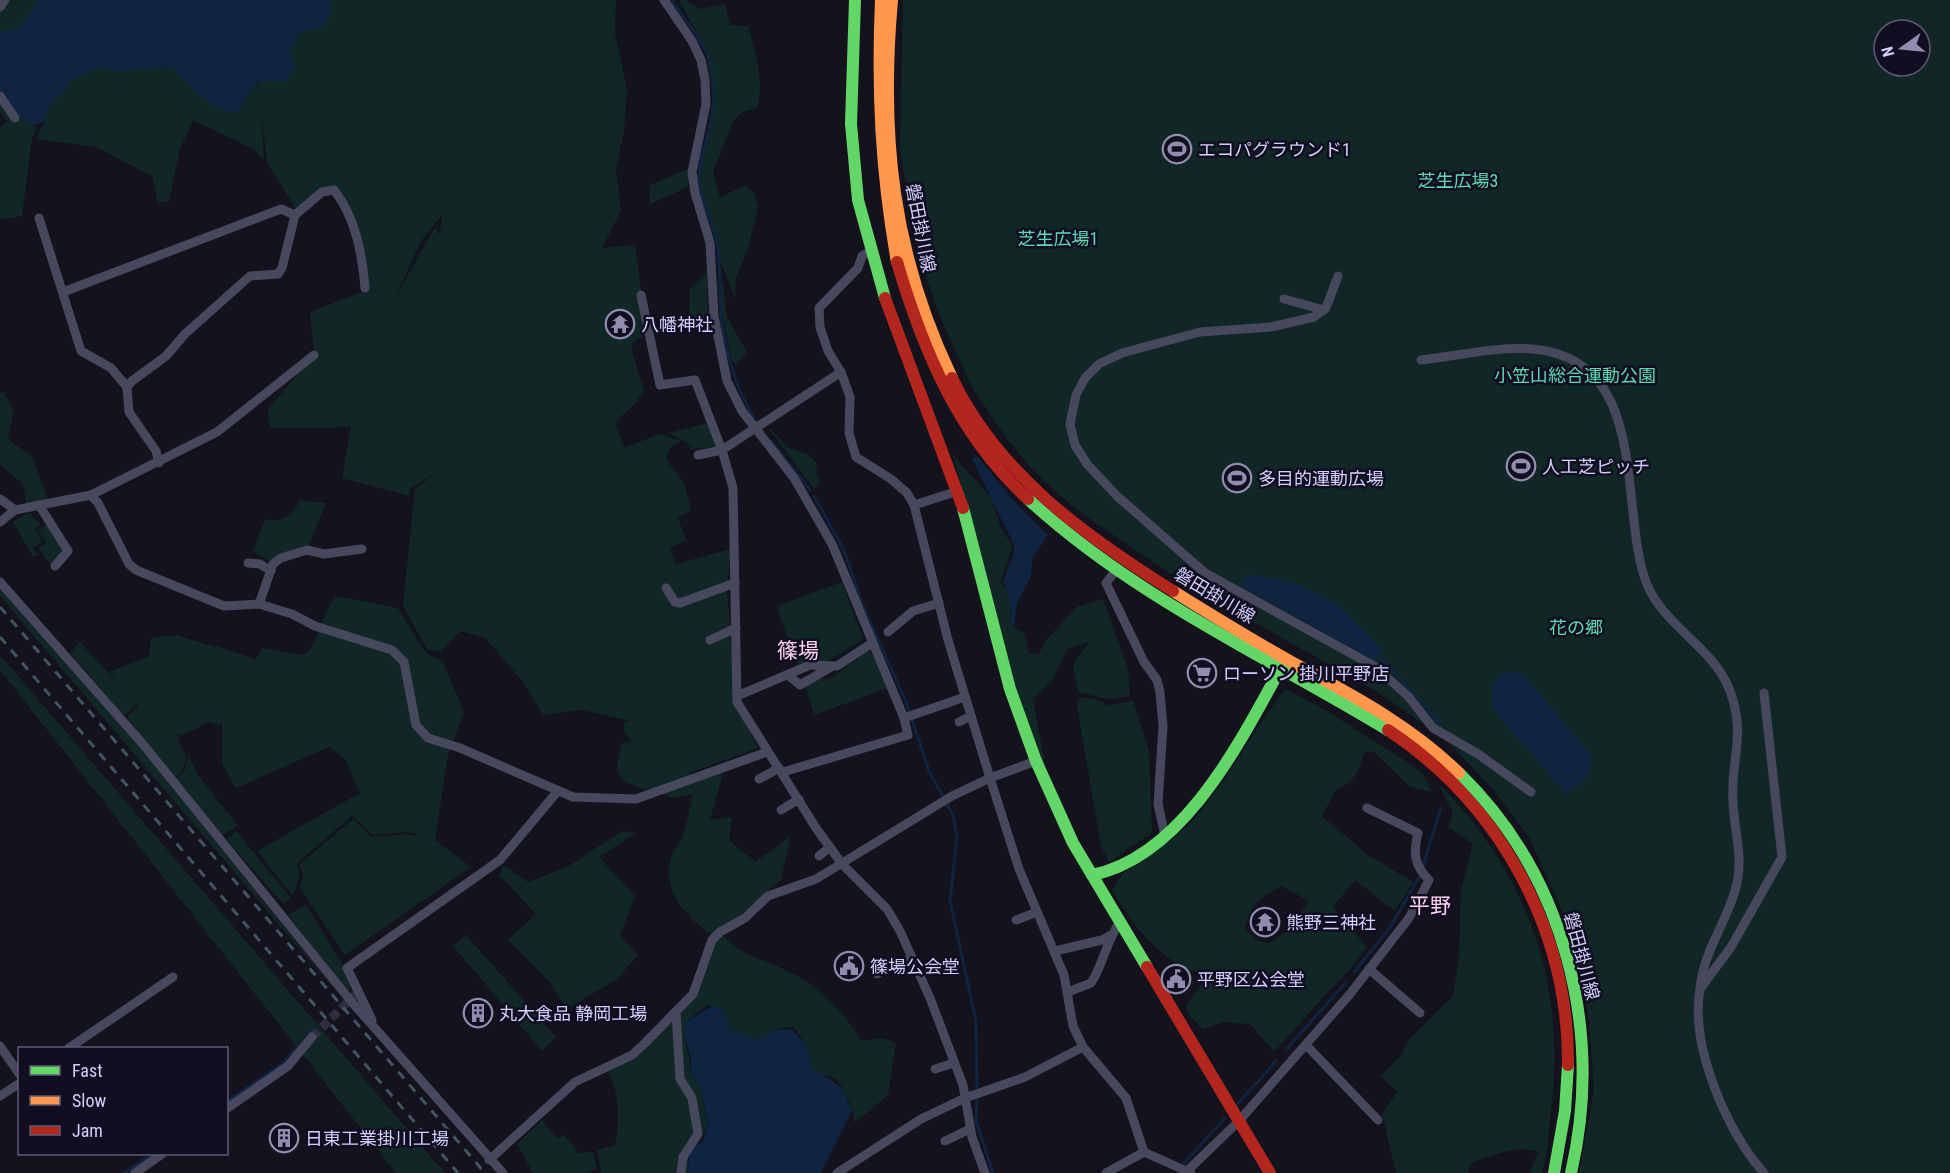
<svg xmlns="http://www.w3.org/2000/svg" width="1950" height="1173" viewBox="0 0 1950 1173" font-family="'Roboto Condensed','Noto Sans JP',sans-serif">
	<rect width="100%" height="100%" fill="#14121c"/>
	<g fill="#112726" fill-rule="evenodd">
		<polygon points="6,0 42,0 18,29 0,33 0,7"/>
		<path d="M324,0H616L615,34L627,89L624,132L616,168L621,211L602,248L635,245L647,333L633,343L632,351L644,391L635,404L615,422L624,448L659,434L681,441L671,447L666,459L684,483L691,510L678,518L686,540L670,548L676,564L731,549L727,590L736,704L758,748L689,773L690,780L724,770L710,820L732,817L729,840L755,862L791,836L781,880L743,913L711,935C684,915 659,887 673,852C676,847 681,842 683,836C688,823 689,808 693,794L671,798C656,788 618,790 617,767C617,761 621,751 621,744L632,741L624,732V723L633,719L626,720L582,710L543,715L524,683L485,638L460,631L440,652L427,649L403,606L415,489L433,475L410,488L409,496L342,478L351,426L333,428H270L268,409L314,355L310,312L367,290L361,248L334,190L319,191L298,213L267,162L261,111L264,161L253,149L193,120L180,149L169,201L158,203L152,176L96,147L36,139L44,123L47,109L73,78L100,67L118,71L172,67L186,81L238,113L253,85L258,86V82ZM443,213L439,235L435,227L395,298L421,241Z"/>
		<path d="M679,0H686L700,9L725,4L730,25L748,26C755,54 765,79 757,108L742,112L732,124L713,172L720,197L745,186L754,193L758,207L748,248L735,281L736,300L722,266L699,183L701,160L714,102L705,48Z"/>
		<path d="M903,0H1950V1173H1579L1594,1089L1589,1021L1573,936L1530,839L1493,789L1445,739L1376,691L1178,579L1093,521L1059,495L1031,468L1007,439L973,389L939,315L918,252L900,152ZM1884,30H1920V66H1884Z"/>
		<polygon points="0,81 14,105 37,128 32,138 22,216 0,220 0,128 7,122 0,111"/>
		<polygon points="688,169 688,187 650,204 650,185"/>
		<polygon points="707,272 708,316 689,321 690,289"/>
		<polygon points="723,283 727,317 747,352 736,365 732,362 717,286"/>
		<polygon points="3,392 14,410 8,439 33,458 49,503 27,507 23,484 0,465 0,393"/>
		<polygon points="708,423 716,447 691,449 686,442 669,433"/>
		<polygon points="768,427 789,448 809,455 817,464 816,471 820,483 814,489"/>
		<polygon points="952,451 961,465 991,497 1000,525 1009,541 1012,549 1000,582 1011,594 1010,625 1024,633 1029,654 1038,654 1048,638 1077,607 1103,599 1128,668 1130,696 1107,699 1078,692 1073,665 1089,642 1068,649 1052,681 1033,699 1046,770 1020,703"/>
		<path d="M300,500L326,503L307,550L273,564L253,552L265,519C283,523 292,516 300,500Z"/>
		<polygon points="29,512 41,525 35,529 42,542 32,548 38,555 33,557 13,522"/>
		<polygon points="47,525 65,551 51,565 38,548 46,543 38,530"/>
		<polygon points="0,580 108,707 343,1000 0,596"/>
		<polygon points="842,582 863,639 817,668 790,661 786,656 790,646 777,606"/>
		<path d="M336,596L398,608L425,652L443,662L464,712L448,755L435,840L471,867L345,955L300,888L303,874L299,865L353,819L371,837L406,834L424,836L408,832L373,835L352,816L297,863L300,874L293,896L257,851L360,793L345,759L329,747L236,788L222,764V722L219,725L209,722L181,736L179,734L178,740C187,755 190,765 175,777L127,717L138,706L136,704L124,716L70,653L80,642L125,691L109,672L149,656L151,638L176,635L215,647L213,657L216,646L255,659L262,648L304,655C320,643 321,614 336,596Z"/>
		<polygon points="866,652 871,652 888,688 814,715 805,685 810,680 832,678"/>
		<polygon points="0,655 445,1173 396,1173 0,670"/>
		<path d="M1285,689L1327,711L1404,760L1424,775L1432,792L1410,787L1374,752L1365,751L1358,771L1350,782L1336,790L1322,816L1368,855L1413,882L1395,911L1355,880L1333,907L1367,947L1341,980L1336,976L1339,980L1274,1052L1250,1024L1224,1022L1203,1029L1189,1015L1186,1005L1210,973C1204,972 1196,972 1191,970C1158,958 1128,919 1112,890C1117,883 1122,873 1129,868C1152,850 1174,841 1195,818C1229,778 1253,731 1285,689ZM1281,886L1309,901L1288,930L1270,943L1258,941L1245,929C1252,900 1258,901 1281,886Z"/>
		<polygon points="1079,697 1094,699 1108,705 1133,701 1149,750 1152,833 1109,862 1101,846 1077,706"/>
		<polygon points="188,755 199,776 238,826 222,835 176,778 185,770"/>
		<path d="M1438,783C1531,876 1568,990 1550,1119C1548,1137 1547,1156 1542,1173H1530L1538,1152C1516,1144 1492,1156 1471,1163L1468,1173H1396L1382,1114L1397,1092L1381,1076L1400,1057L1408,1041L1453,996L1459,957L1461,889L1473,844L1448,827L1453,813Z"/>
		<polygon points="236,831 291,898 283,904 226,839"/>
		<polygon points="622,831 636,833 599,857 635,896 620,936 638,955 617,979 567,1009 550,983 508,940 536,914 499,875 504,865 528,882 567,867"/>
		<polygon points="306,905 341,962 351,987 348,991 288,915"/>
		<path d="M720,932C743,958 763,959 792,973C823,988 844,1014 862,1041L883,1038L896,1043L888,1095L855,1123L853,1110L843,1089L836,1079L817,1072L812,1067L806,1045L794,1027L780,1028L758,1040L730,1030L723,1010L708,1005L685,1022L684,1034L692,1075L699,1083L708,1126L688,1155V1173H601L597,1150L615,1145C620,1124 620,1089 607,1070L633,1056L682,1006Z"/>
		<polygon points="466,935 556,1037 542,1051 453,946"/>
		<polygon points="542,1120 557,1139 564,1135 579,1153 593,1152 597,1168 586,1173 533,1173 517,1144"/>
	</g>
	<g fill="#0f2440">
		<path d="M39,0H330V15L325,25L298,33L290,52L296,67L284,82C252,78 251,87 238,113C208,111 192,87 172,67L118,71L100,67L75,78L47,109L44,123L31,125L3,101L0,90V34L1,31L18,29Z"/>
		<polygon points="977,456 1014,501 1048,535 1032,559 1031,577 1017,603 1014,626 1010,625 1011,606 1003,581 1014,553 1013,543 976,467 972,458"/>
		<polygon points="1247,574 1295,583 1336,604 1383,650 1374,661 1241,586"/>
		<path d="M1514,671L1524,676L1590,754C1594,776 1581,783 1566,794L1494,711C1490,690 1488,675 1514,671Z"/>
		<polygon points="714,1005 723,1010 730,1030 758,1040 775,1030 792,1029 806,1045 812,1067 843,1089 852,1111 821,1173 688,1173 689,1153 704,1140 708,1123 699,1083 693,1077 691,1068 691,1059 684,1034 685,1022"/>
	</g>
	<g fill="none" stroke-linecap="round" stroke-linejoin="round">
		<g stroke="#0f2440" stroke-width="3">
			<path d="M671,0C707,49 724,66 709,129C705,146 698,165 699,183C702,204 714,224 717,244C722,270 718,297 722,322C726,355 738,394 756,421"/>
			<polyline points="771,441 810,490"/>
			<polyline points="814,496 844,550 861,601 906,702 929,771 953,815 957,836 950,901 976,1021 977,1091"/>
			<polyline points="1378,656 1440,722 1437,725"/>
			<polyline points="1423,866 1441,808"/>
			<polyline points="1354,972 1389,929 1421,874"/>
			<polyline points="1286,1050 1346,982"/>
			<polyline points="977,1097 976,1121 993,1173"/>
			<polyline points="226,1102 282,1064 314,1028"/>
			<polyline points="1237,1105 1276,1061"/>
			<polyline points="1184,1163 1225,1118"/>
			<polyline points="124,1173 152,1154"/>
		</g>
		<polyline stroke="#302e3e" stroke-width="9" stroke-dasharray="9 4.5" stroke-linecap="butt" points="312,1037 359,991"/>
		<g stroke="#47485d" stroke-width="9">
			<polyline points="664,0 692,41 701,60 705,80 706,104 692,172 695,193 710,243 714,316 727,381 742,411 794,478 832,544 904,718 908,735 783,772"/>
			<polyline points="0,7 5,0"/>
			<polyline points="0,96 15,118"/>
			<polyline points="39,218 81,351 111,368 127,387"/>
			<polyline points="871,251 862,256 858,268 819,308 820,327 828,351 841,372 850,397 849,433 856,457 891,479 907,493 914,505 958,491"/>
			<polyline points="1338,276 1326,308 1314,317 1271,327 1200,332 1122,353 1099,364 1085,378 1076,395 1070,424 1075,445 1087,464 1117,496 1205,573 1374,666 1408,696 1433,728 1478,754 1531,792"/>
			<polyline points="63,292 281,209 295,215"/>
			<polyline points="641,295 660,385 695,380 722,450 698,455"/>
			<polyline points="1284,299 1324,310"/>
			<path d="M1421,360C1456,356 1499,346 1533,349C1648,359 1620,499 1644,576C1658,623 1709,643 1728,686C1748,734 1730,758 1733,802C1734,829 1743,856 1737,883C1729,920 1703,950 1700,989L1731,947L1782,857L1764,693"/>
			<polyline points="841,372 722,450 733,488 737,702 816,828 842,864 887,909 900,931 930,998 963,1085 972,1137 985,1173"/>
			<path d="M159,463L156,451L129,412L127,387L132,381L166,356L185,334L250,276L278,274L282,268L295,215L322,192L334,190C356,218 362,254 365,288"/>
			<polyline points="91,495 217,432 314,355"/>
			<polyline points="0,499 15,510"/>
			<polyline points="39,505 68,551 55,566"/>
			<polyline points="914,505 948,640 990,778 1019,869 1064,975 1073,1026 1083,1047 1126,1098 1144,1152 1191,1173"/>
			<polyline points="0,522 15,510 91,495 98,503 129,564 136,570 224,606 259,604 292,614 315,626 392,650 404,662 416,725 428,738 460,748 573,797 636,799 767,752"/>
			<polyline points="248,563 260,564 271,571"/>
			<polyline points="1117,569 1106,583 1144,662 1157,680 1160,692 1163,726 1158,804 1165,836"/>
			<polyline points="0,582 142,743 350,1000 503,1173"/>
			<polyline points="666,588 675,602 680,603 735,583"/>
			<polyline points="259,604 273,564 281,558 307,550 324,554 362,549"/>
			<polyline points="888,632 913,611 939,603"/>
			<polyline points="710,640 736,628"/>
			<polyline points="788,675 800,685 831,667"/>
			<polyline points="737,696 810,665 837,666 872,643"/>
			<polyline points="904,718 965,697"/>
			<polyline points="959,722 971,716"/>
			<polyline points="759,779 779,768"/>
			<polyline points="781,810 799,799"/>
			<polyline points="819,856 830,847"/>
			<polyline points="1016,920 1037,912"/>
			<polyline points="1055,951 1102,940 1111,935"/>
			<polyline points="1369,969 1420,1013"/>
			<polyline points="877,974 912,958"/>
			<path d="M1700,989C1690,1045 1726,1131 1764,1173"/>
			<path d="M1068,992L1091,983C1104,963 1106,941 1120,922"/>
			<polyline points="676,1012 680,1079 692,1098 698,1134 683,1157 681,1173"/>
			<polyline points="372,1020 347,968 500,860 557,792"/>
			<polyline points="1306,1045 1378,1120"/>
			<polyline points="0,1046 20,1075"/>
			<polyline points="69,1048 173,977"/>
			<polyline points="935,1069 954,1063"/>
			<polyline points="0,1096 20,1083"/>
			<polyline points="226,1109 288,1066 312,1037"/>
			<polyline points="945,1141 970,1129"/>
			<polyline points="489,1160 575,1082 632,1055 645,1043 693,994 712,940 720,932 745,918 768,896 816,879 952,796 990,778 1036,761"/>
			<polyline points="135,1173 162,1154"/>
			<polyline points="837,1173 921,1119 965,1098 1025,1077 1083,1047"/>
			<polyline points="1106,1173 1144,1152"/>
			<path d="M1185,1173L1238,1122L1350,994L1409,918L1429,880C1414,865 1413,854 1418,833L1367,808"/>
		</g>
		<g stroke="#63d668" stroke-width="12">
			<polyline points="855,0 851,124 858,200 885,298"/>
			<path d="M1028,499C1134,597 1266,656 1388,730"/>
			<polyline points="963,508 1010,689 1036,761 1073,843 1147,967"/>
			<path d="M1459,773C1565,876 1604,1030 1571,1173"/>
			<path d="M1092,875C1185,856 1242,738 1284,662"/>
			<polyline points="1554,1173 1565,1111 1568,1065"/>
		</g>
		<g stroke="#ff974d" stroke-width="12">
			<path d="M881,0C877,91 881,172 897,262"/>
			<path d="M892,0C880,136 892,253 952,378"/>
			<path d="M1173,591C1213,616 1254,641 1295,664C1354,696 1411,726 1459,773"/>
		</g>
		<g stroke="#b3261e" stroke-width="12">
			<path d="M897,262C923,350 958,435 1028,499"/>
			<polyline points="885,298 963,508"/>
			<path d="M952,378C998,474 1085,536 1173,591"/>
			<path d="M1388,730C1500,804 1569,930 1568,1065"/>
			<polyline points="1147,967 1270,1173"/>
		</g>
		<g stroke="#415663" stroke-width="3" stroke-dasharray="9 8" stroke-linecap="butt">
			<polyline points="0,607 485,1173"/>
			<polyline points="0,637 458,1173"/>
		</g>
	</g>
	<defs>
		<g id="stadium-ring" transform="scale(1.5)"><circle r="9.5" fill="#100e20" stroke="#908dae" stroke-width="1.5"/><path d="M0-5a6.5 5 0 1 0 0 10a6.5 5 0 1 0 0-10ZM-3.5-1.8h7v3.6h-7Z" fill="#908dae"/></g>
		<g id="temple-ring" transform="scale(1.5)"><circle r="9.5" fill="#100e20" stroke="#908dae" stroke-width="1.5"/><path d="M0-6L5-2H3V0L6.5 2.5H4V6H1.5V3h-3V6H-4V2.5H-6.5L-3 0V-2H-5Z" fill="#908dae"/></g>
		<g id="supermarket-ring" transform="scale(1.5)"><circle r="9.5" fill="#100e20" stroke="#908dae" stroke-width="1.5"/><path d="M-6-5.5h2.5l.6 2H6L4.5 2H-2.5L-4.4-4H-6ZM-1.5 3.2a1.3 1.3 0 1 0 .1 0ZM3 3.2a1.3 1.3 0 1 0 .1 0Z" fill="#908dae"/></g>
		<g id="civic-ring" transform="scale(1.5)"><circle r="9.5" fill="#100e20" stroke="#908dae" stroke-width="1.5"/><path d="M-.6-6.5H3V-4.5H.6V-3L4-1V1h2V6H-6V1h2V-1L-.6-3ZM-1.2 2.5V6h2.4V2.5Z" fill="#908dae"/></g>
		<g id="building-ring" transform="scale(1.5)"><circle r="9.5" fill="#100e20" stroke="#908dae" stroke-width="1.5"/><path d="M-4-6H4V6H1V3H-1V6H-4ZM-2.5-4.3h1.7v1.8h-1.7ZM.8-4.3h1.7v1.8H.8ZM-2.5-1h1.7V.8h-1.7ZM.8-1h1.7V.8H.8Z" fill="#908dae"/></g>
	</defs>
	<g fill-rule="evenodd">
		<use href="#stadium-ring" x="1177" y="149"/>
		<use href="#temple-ring" x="620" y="324"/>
		<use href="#stadium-ring" x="1521" y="466"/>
		<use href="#stadium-ring" x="1237" y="478"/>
		<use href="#supermarket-ring" x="1202" y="673"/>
		<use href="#temple-ring" x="1265" y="922"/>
		<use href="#civic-ring" x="849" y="966"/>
		<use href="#civic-ring" x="1176" y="979"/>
		<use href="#building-ring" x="478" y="1013"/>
		<use href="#building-ring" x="284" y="1138"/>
	</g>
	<g text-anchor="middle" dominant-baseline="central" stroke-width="5" stroke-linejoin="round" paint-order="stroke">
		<g font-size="18" fill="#d2cffd" stroke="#100e20" text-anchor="start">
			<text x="1198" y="149">エコパグラウンド1</text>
			<text x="641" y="324">八幡神社</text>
			<text x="1542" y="466">人工芝ピッチ</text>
			<text x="1258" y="478">多目的運動広場</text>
			<text x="1223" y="673">ローソン 掛川平野店</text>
			<text x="1286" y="922">熊野三神社</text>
			<text x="870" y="966">篠場公会堂</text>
			<text x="1197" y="979">平野区公会堂</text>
			<text x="499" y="1013">丸大食品 静岡工場</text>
			<text x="305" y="1138">日東工業掛川工場</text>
		</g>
		<g font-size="18" fill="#5fdab4" stroke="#100e20">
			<text x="1458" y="180">芝生広場3</text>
			<text x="1058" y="238">芝生広場1</text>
			<text x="1575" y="375">小笠山総合運動公園</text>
			<text x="1576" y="627">花の郷</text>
		</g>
		<g font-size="18" fill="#d2cffd" stroke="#100e20">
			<text transform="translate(921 228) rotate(79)">磐田掛川線</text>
			<text transform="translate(1215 595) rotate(31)">磐田掛川線</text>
			<text transform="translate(1582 956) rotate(75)">磐田掛川線</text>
		</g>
		<g font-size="21" fill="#fdd1ef" stroke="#100e20">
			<text x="798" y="651">篠場</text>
			<text x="1430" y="906">平野</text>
		</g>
	</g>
	<rect x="18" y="1047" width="210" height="108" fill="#100e20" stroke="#5e5b78" stroke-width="1.5"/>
	<rect x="30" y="1066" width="30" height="9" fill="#63d668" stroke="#5e5b78" stroke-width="1.5"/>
	<text x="72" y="1077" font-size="18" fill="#d2cffd">Fast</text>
	<rect x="30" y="1096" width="30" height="9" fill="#ff974d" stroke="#5e5b78" stroke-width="1.5"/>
	<text x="72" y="1107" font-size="18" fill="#d2cffd">Slow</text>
	<rect x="30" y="1126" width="30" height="9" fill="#b3261e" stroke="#5e5b78" stroke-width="1.5"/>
	<text x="72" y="1137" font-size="18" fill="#d2cffd">Jam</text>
	<g transform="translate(1902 48) rotate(255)"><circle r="28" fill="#100e20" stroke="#5e5b78" stroke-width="1.5"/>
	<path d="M0-4.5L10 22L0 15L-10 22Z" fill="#908dae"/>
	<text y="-9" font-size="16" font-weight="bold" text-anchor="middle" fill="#d2cffd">N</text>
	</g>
</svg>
